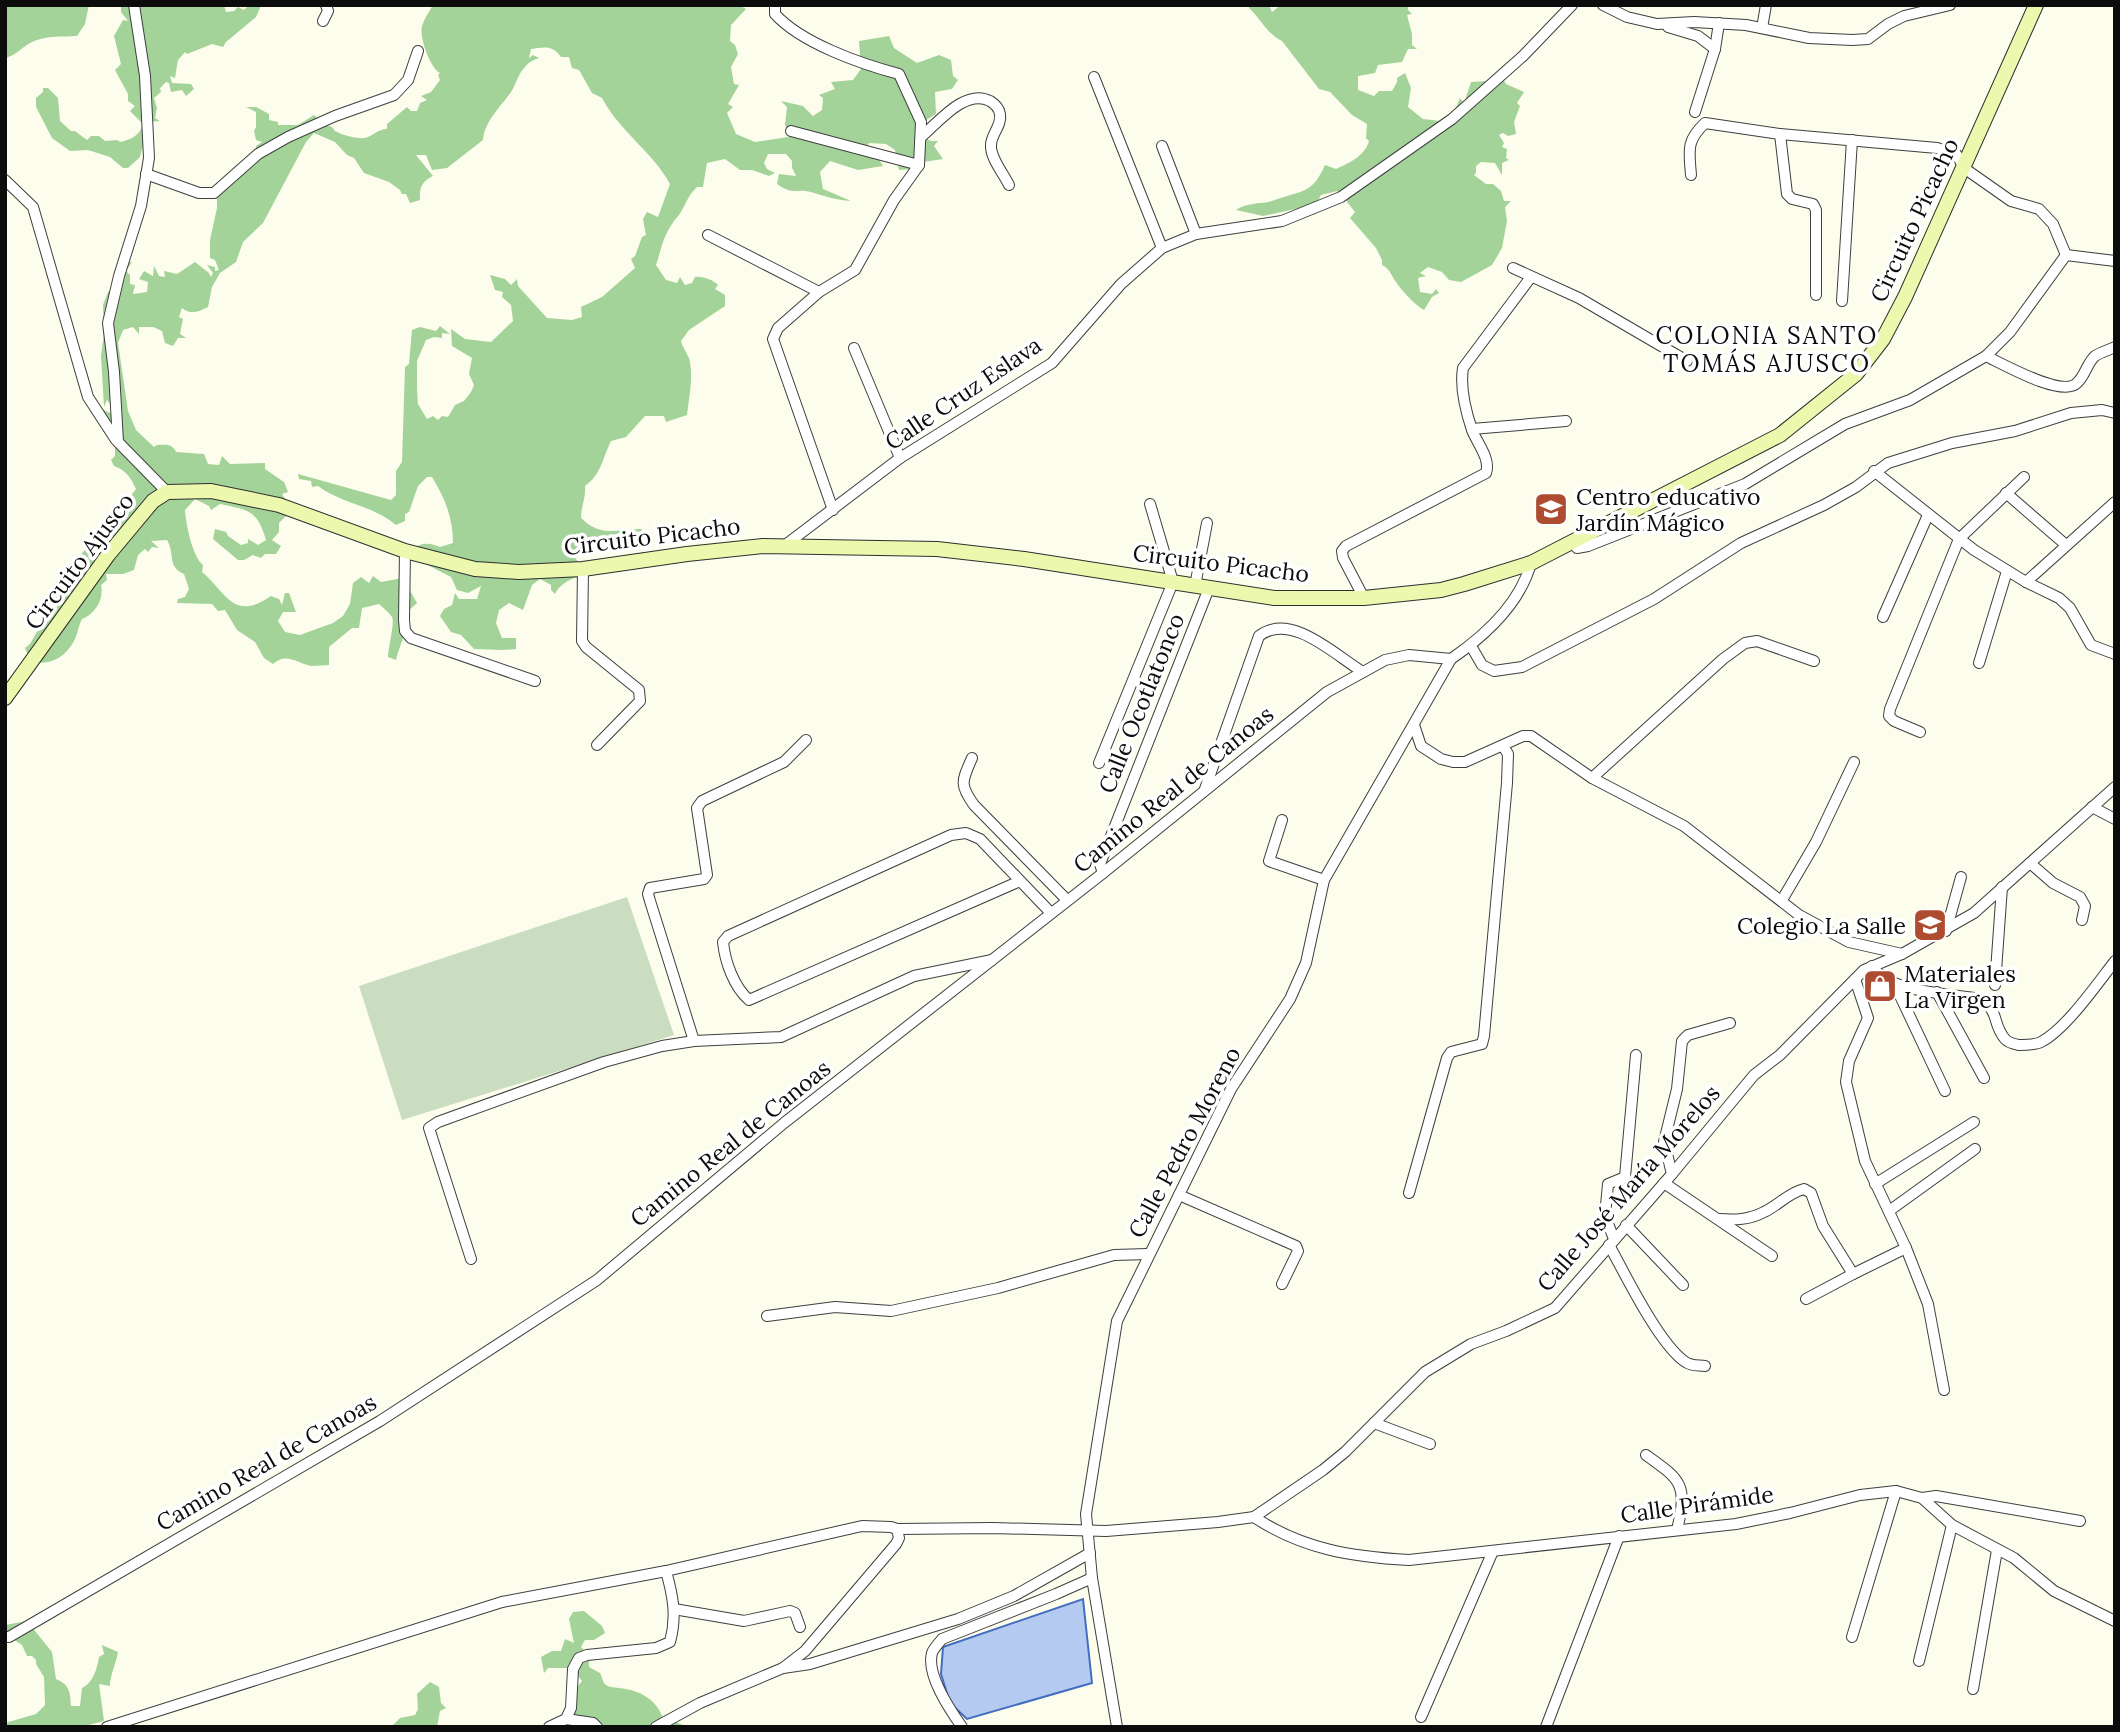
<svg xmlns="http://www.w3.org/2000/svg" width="2120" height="1732" viewBox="0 0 2120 1732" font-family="Lora,serif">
	<rect width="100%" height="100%" fill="#fcfdec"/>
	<g fill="#a4d39a">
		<path d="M5,5H89L85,24L77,36C61,37 45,35 30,43C21,48 15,56 5,58Z"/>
		<path d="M121,5H224L226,12L234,11L238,7L244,10L249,5L261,6L256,17L226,42L223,47L212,44L187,54L185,52L178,60L175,78L170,76L172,83L191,84L194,89L186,96L182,90L171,92L169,83L166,82L160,88L161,92L154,98L157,108L155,118L160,121L149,122L140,157L128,168H123L110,157L88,150L70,151L52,138L36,107V98L43,92V88H48L58,98L60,121L71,131H75L87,140L91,136H99L105,141L117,140L121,142C132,139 140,135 143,124L130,111L135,106L128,101V94L115,70L121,64L114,36L123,20L128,21L121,12Z"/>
		<path d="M433,5H739L746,9L731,25L730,41L735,45L738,54L731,67L734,84L739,85L728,104L733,107L727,113L736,134L755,142L788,137L790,133L785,125L787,107L781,101L803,106L813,116L822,110L823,98L819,95L835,89L831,82L853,80L861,69L859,41L889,36L894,48L917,63L939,55L951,60L953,76L958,80L952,89L935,92L936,114L923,122L925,138L931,141H938L934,146L943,159L923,162L912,169L899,170L895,150L886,144L869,143L865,151L877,156L883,166L858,170L830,161L820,172L823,189L851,201C836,200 824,196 811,192C795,188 794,196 777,184L779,174L796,176L792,168V161L786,154H768L764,163L767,169L775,173L769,176L752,170H740L725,159L707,163L703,187H697C687,196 686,205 679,215C677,218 674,220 672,224C663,237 661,250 656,265L666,280L677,283L680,277L685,285L692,283L695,277C703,276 713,280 718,285L715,289L725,295V306L689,330L681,341C683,349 689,355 690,362C693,379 689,399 687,415L666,422L664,416H645L626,437L611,441C603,457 601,475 585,486C586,498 581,506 581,518C601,538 618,529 642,529L640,534L599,540L578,555L575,558L582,567L577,577C568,580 558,586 555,594L551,590V585L540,579L532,585L523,610L509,603L499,610L496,623L502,638H516V649C501,651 489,649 474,649L461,635L451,632L440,616L444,609L452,605L455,593L459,599H477L481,586L468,593L457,590L451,577L418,560L415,548C421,542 432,543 440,547L453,543C453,518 445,498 432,477H427L418,486L409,512L405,514V521L396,525C372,505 342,504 318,486L312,487L311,481L299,479L298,474L391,500L396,495V471L402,462L405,367L409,364L412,330L420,327L436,331L440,326L450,334L442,333V338L434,337L426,340L417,361V390L418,404L427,419L433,416L438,420L442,416L448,417L455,405L464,401L471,392L474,385L469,374L472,358L452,346L451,329L465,339L491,342L513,321L511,305L502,297L503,292L495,290L490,275L505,279L511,285L517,279L518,286L547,318L572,320L582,317L581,307L602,297L635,268L631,259L635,256L642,237L646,235L643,219L647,212L658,217L670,184C653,152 619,131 602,98L592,93L579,70L572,68L569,57H561C553,45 544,47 531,49L529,58L533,55L539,58C533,60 529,62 525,67C518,74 516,84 511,92C501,106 484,122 483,140L447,168L432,170L426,155H416L433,176C422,181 419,188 420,200L410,203L406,194H402L400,190L389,182L364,173L354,158L347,155L335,142L314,133L306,142L263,223L243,242L236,262L220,273L212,287L208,307C198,312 191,315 182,308L179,317L183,319L180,334L186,338H178L173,346L165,343L162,331L153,327H139V334L133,327L123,330L118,343L128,411L136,430L154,447L157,445C165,445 172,443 176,452L204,454L208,464L219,465L222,456L230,464L265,463V469L284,482L288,492L282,494L289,506L287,515L279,523V532L272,540L281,546L276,554H265L261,558L253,555L244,560H238L213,539L215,529L226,532L228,536L241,545L248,543V539L258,545L266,540C257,510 249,510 220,504L211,510L209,506L195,499L185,510C186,524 192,556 203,565L202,572C227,593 233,622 271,596L279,599L282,605L285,593H289L296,612H283L278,621L285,632L300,635L333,623L343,616L350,604L353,583L361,577L369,583L373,576L381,582L403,578L417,603L407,612C407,636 401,640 396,660L388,657C388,649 395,622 392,617C389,612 383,608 379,604L362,608L359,628H352L329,647V665C324,665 317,666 311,666C297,663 286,652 273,664L264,658L255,642L237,630L225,610L218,611L212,604L177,603L178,599L185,597L189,589L184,574C167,567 175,553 167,540L151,541L159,548L152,547L148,552L145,549L138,555L134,570L123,574H106L107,580L101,585C104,599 96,613 82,619C78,626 78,634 74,641C64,659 50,665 31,662L25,648L30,644L43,621L39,617L59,587L75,567L78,558L91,543H100L110,548L117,545L106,524L112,510L126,502L136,489C131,478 126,470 114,466L111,460L115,456V443L102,409L110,413L114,409L107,400L104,407L101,356L104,334L103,305L108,292L119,284L121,262H132L126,271L130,275V284L135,285L133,294L147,292L148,282L139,279L144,271L153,276L154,266L159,276L165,277L164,271L177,274L195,262L209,273L211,277L213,273L207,265L215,267V271L219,270L215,260L210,258V240L217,208V197L256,153V146L262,142L256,140L254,131L256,127V112L246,107H256L269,114V120L278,122V125H298L314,115L326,125L332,127L335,131C342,135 356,139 365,138C373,136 378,129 387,129V124L407,107L411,111H417L420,103L427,100L421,96L431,92L440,80L438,75L440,73C430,68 419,37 422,26C424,19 429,12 433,5Z"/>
		<path d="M1249,5H1269L1272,12L1281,5H1408V10L1412,14L1407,15L1412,34V45L1417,49H1408L1402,62L1378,65L1375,73L1358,76V90L1374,96L1379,91H1392L1397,82V78L1405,73L1411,88L1408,107L1423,119L1441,121L1455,110L1460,98L1464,103L1471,82C1482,81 1492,81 1503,79L1506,84L1524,92L1517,103L1520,106L1514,122L1516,134L1508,136L1503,133L1499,135L1504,143L1502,147L1507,149L1506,158L1509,160L1502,163V175L1495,163L1481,162L1476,166V173L1474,175L1486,184H1493L1501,191L1504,201H1511L1505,207L1507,221L1502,248L1492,265L1461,282L1449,280L1442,272L1428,267L1420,273L1426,276L1418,278L1420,292L1432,294L1436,289L1439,293L1432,297L1424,310C1416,306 1401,290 1396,282C1391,275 1390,269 1382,265V260L1376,248L1350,218L1355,212L1347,202V197H1343L1337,191L1321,195L1314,208L1315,215L1300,208L1263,216L1236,210C1246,203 1257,204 1268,202C1273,201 1279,198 1284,197C1308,190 1314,189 1325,165L1336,169C1349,163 1365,156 1369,141L1366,138L1367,124L1352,115L1330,92L1319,89L1282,41C1268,35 1260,18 1249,8Z"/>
		<path d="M584,1611L602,1626L605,1633L594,1640H585L581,1647L589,1655V1667L600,1673C601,1674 603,1681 604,1683C608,1688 614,1687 619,1688C641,1690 659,1701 664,1722H675L689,1727H567L561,1724L578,1686L582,1681L572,1668H548L544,1673L541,1657L552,1651H561L565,1639L574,1643L569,1619L573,1612Z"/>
		<path d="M27,1621L52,1652L56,1679C70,1685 70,1692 71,1706H80L82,1688C93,1683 97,1669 99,1657L104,1654L102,1645L118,1652C116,1665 110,1674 110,1686L99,1684L104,1721L81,1727H5V1723L36,1714L45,1705L44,1677L36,1664V1660L32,1656H27L22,1645L5,1634V1625Z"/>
		<polygon points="430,1682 439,1687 441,1703 446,1708 440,1711 437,1727 391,1727 400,1718 415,1715 418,1709 417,1694"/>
	</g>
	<polygon fill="#cbddc0" points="627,897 674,1035 402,1120 359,986"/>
	<polygon fill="#b5caf0" stroke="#436dc0" stroke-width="2" points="1083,1599 1092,1683 967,1719 950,1703 941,1674 943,1647"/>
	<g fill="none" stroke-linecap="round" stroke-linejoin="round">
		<g stroke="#3f3f3f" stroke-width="12">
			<g id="minor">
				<polyline points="134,5 145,76 149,158 141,206 119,276 108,323 114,372 118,442 167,492"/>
				<path d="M775,5V14C801,43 861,64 899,74L921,122L919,165L894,200L855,270L819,292L778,328L773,339L833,510"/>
				<polyline points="1603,5 1627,17 1657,24 1694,22 1746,25 1809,38 1852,40 1868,39 1888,24 1904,16 1950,5"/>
				<polyline points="323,21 328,11 326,5"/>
				<polyline points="1668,27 1698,36 1715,49"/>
				<polyline points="1762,28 1766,5"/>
				<polyline points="1094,77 1162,248"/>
				<polyline points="1695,112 1715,49 1719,23"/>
				<polyline points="791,131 919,165"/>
				<polyline points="1780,134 1787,194 1792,199 1813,204 1816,210 1816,295"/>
				<path d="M921,137C938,123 965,88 990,101C995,104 999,108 1000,114C1002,126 991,134 991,145C990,158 1004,174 1009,185"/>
				<polyline points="1162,146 1196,234"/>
				<polyline points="146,174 199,193 214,193 258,154 288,137 335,116 394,95 408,80 418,51"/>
				<path d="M1691,175C1689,150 1686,141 1705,123L1780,134L1937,148L1957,155L1964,168L2011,201L2039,209L2053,224L2066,255"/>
				<polyline points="5,180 33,207 88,397 116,440"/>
				<polyline points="708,235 819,292"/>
				<polyline points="2066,255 2115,261"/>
				<polyline points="1513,268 1579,298 1687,361"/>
				<polyline points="1842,301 1852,140"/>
				<polyline points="854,348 900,458"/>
				<path d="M1986,356C2003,364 2062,398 2077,383C2085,376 2087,363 2095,356C2101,352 2109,350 2115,347"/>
				<polyline points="1472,429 1566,421"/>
				<polyline points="1874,471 1974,550 2026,582 2059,598 2070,608 2091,645 2115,654"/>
				<polyline points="2006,493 2066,545"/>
				<polyline points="1572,541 1577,548 1588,546 1745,484 1845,424 1910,400 1986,356 2010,332 2066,255"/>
				<polyline points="784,546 900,458 1052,363 1121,284 1162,248 1196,234 1282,221 1341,197 1452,119 1523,56 1572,5"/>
				<polyline points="405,551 404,620 405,631 411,638 535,681"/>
				<polyline points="583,569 582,641 586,647 639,690 640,701 597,745"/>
				<polyline points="2026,582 2115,502"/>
				<polyline points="1195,586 1207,523"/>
				<path d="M1364,598L1343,558L1342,551L1346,546L1486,473C1491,459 1477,443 1472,430C1466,412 1460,386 1463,368L1531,277"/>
				<polyline points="1883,617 1928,515"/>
				<polyline points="1471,646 1482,665 1494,671 1522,667 1654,599 1741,543 1824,505 1856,487 1888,463 1952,443 2015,431 2071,413 2102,410 2115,413"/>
				<polyline points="1979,663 2007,571"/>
				<polyline points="1414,725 1421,746 1441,759 1453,762 1465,762 1523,736 1531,736 1592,778 1684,826 1799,915 1849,942 1902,954"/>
				<polyline points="1920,732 1894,721 1889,716 1890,709 1959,539 2024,477"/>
				<path d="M972,758C962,781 959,784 974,805L1067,900"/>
				<polyline points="1099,763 1173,582 1150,504"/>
				<polyline points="1592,778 1723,659 1745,643 1757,641 1814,661"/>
				<path d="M1205,789L1259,636C1291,611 1336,656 1363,672"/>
				<polyline points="2092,807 2115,819"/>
				<polyline points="1282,820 1269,861 1324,880"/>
				<polyline points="2030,863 2053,883 2080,897 2085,906 2082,920"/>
				<polyline points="1103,873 1100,864 1209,588"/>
				<path d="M1020,881L749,1000C734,987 725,962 723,942L728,936L951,835L966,833L980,839L1051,913"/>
				<polyline points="1782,900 1816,842 1854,762"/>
				<polyline points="1946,931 1961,877"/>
				<path d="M1872,966C1889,992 1943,993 1974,998C2002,1008 1990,1021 2005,1039C2008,1043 2014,1044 2019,1045C2026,1045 2035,1045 2041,1042C2066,1029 2097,984 2115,961"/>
				<polyline points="1855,979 1868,1018 1849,1061 1846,1082 1865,1161 1906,1248 1928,1304 1944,1390"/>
				<polyline points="1894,983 1945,1091"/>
				<polyline points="1995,985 2002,887"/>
				<polyline points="1937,992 1984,1078"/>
				<polyline points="694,1041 650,901 648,894 650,888 704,879 707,875 697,808 702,801 784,762 806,740"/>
				<polyline points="1672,1174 1664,1142 1677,1089 1682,1041 1688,1035 1730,1023"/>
				<polyline points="1664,1183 1772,1256"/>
				<polyline points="1875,1184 1974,1122"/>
				<polyline points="1409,1193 1447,1058 1451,1052 1482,1044 1484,1036 1507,783 1508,754 1503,746"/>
				<polyline points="1179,1195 1296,1246 1298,1251 1282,1284"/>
				<polyline points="1889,1211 1975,1149"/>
				<path d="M1719,1219C1735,1220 1749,1220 1764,1212C1779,1205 1788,1193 1804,1189L1811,1193L1823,1226L1853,1274L1906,1248"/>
				<polyline points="1626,1225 1683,1285"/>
				<polyline points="1614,1239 1605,1216 1608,1184 1625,1177 1636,1055"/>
				<path d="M1609,1245C1625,1274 1658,1342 1684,1361C1690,1366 1697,1365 1705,1366"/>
				<polyline points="471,1259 429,1128 438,1122 604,1062 662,1046 694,1041 781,1037 914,976 992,960"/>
				<polyline points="1806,1299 1853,1274"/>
				<polyline points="767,1316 835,1307 891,1311 998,1288 1114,1255 1148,1254"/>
				<polyline points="1374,1423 1430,1444"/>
				<path d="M1646,1455C1681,1480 1688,1484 1677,1530"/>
				<polyline points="1922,1498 1936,1496 2080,1521"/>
				<path d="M1254,1517C1302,1549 1352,1557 1409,1560L1736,1524L1790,1513L1860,1495L1896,1491L1922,1498L1952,1525L2014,1558L2054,1591L2115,1621"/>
				<polyline points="674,1609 744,1621 790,1611 795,1613 800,1627"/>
				<polyline points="5,1637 9,1637 380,1421 597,1280 784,1123 1103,873 1327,692 1385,660 1409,655 1451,659"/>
				<polyline points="1852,1637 1896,1491"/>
				<polyline points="1919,1661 1952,1525"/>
				<polyline points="783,1668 810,1664 958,1619 1014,1596 1090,1553"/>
				<polyline points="1973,1689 1997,1550"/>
				<polyline points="1421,1717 1493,1551"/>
				<polyline points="566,1719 593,1723 597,1727"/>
				<polyline points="107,1727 502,1602 666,1571 862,1526 891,1527 897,1529 993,1528 1106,1531 1218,1522 1254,1517 1323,1470 1345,1452 1425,1372 1471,1344 1506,1331 1555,1308 1672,1174 1754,1075 1780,1055 1864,970 1902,954 1974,913 2115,787"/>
				<path d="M549,1727L566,1719L571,1708L573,1669L579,1658L587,1655L656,1648L670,1642C677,1616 673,1596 666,1571"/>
				<polyline points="656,1727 700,1703 783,1668 805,1651 896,1544 899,1538 897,1529"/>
				<path d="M962,1727C950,1710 926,1675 932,1653C933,1649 939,1643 942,1639L1056,1594L1092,1578"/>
				<path d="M1117,1727L1092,1578L1086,1514L1117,1321L1231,1089L1290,999L1306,963L1324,880L1451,659C1486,635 1520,604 1531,563"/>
				<polyline points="1546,1727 1619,1536"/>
			</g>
		</g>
		<g stroke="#2e2e2e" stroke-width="16">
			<polyline id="secondary" points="5,698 108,555 153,501 167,492 211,491 279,505 405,551 475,569 519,572 583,569 687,554 763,546 937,549 1024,559 1274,598 1364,598 1441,590 1464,584 1531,563 1780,435 1856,374 1883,339 1905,297 2036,5"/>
		</g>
		<use href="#minor" stroke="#fff" stroke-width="10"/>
		<use href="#secondary" stroke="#ecf8ad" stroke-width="14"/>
	</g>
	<defs>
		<g id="school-square" transform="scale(1.75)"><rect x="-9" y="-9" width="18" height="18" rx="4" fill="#ae4c31" stroke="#fff"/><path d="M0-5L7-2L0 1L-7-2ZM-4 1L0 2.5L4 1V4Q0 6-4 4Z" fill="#fff"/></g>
		<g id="shop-square" transform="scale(1.75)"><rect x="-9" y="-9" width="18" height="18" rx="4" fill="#ae4c31" stroke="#fff"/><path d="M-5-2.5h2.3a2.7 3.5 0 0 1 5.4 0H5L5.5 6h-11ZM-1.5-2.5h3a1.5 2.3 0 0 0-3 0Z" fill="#fff"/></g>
	</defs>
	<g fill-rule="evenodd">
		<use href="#school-square" x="1551" y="509"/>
		<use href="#school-square" x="1930" y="925"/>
		<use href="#shop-square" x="1880" y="986"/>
	</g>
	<g text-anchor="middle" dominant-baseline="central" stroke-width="7" stroke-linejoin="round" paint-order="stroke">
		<g font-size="23" fill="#0c0c0c" stroke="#fff">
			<text transform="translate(1914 220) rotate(-65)">Circuito Picacho</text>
			<text transform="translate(963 393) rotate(-34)">Calle Cruz Eslava</text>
			<text transform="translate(652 536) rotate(-7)">Circuito Picacho</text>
			<text transform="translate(79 561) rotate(-53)">Circuito Ajusco</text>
			<text transform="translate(1221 563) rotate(7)">Circuito Picacho</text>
			<text transform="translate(1141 703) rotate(-68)">Calle Ocotlatonco</text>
			<text transform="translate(1173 789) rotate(-39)">Camino Real de Canoas</text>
			<text transform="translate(1184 1142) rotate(-62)">Calle Pedro Moreno</text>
			<text transform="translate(730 1143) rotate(-39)">Camino Real de Canoas</text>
			<text transform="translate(1628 1188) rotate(-49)">Calle José María Morelos</text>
			<text transform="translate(266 1462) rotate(-30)">Camino Real de Canoas</text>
			<text transform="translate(1697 1504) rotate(-8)">Calle Pirámide</text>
		</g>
		<g font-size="23" fill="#0c0c0c" stroke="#fff" text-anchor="start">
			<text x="1576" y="496">Centro educativo<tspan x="1576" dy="26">Jardín Mágico</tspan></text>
			<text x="1906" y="925" text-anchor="end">Colegio La Salle</text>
			<text x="1904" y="973">Materiales<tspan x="1904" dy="26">La Virgen</tspan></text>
		</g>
		<g font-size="24" letter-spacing="2" fill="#0c0c0c" stroke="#fff">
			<text x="1767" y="335">COLONIA SANTO<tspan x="1767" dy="28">TOMÁS AJUSCO</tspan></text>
		</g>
	</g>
	<rect width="2120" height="1732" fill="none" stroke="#0c0c0c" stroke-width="14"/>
</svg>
